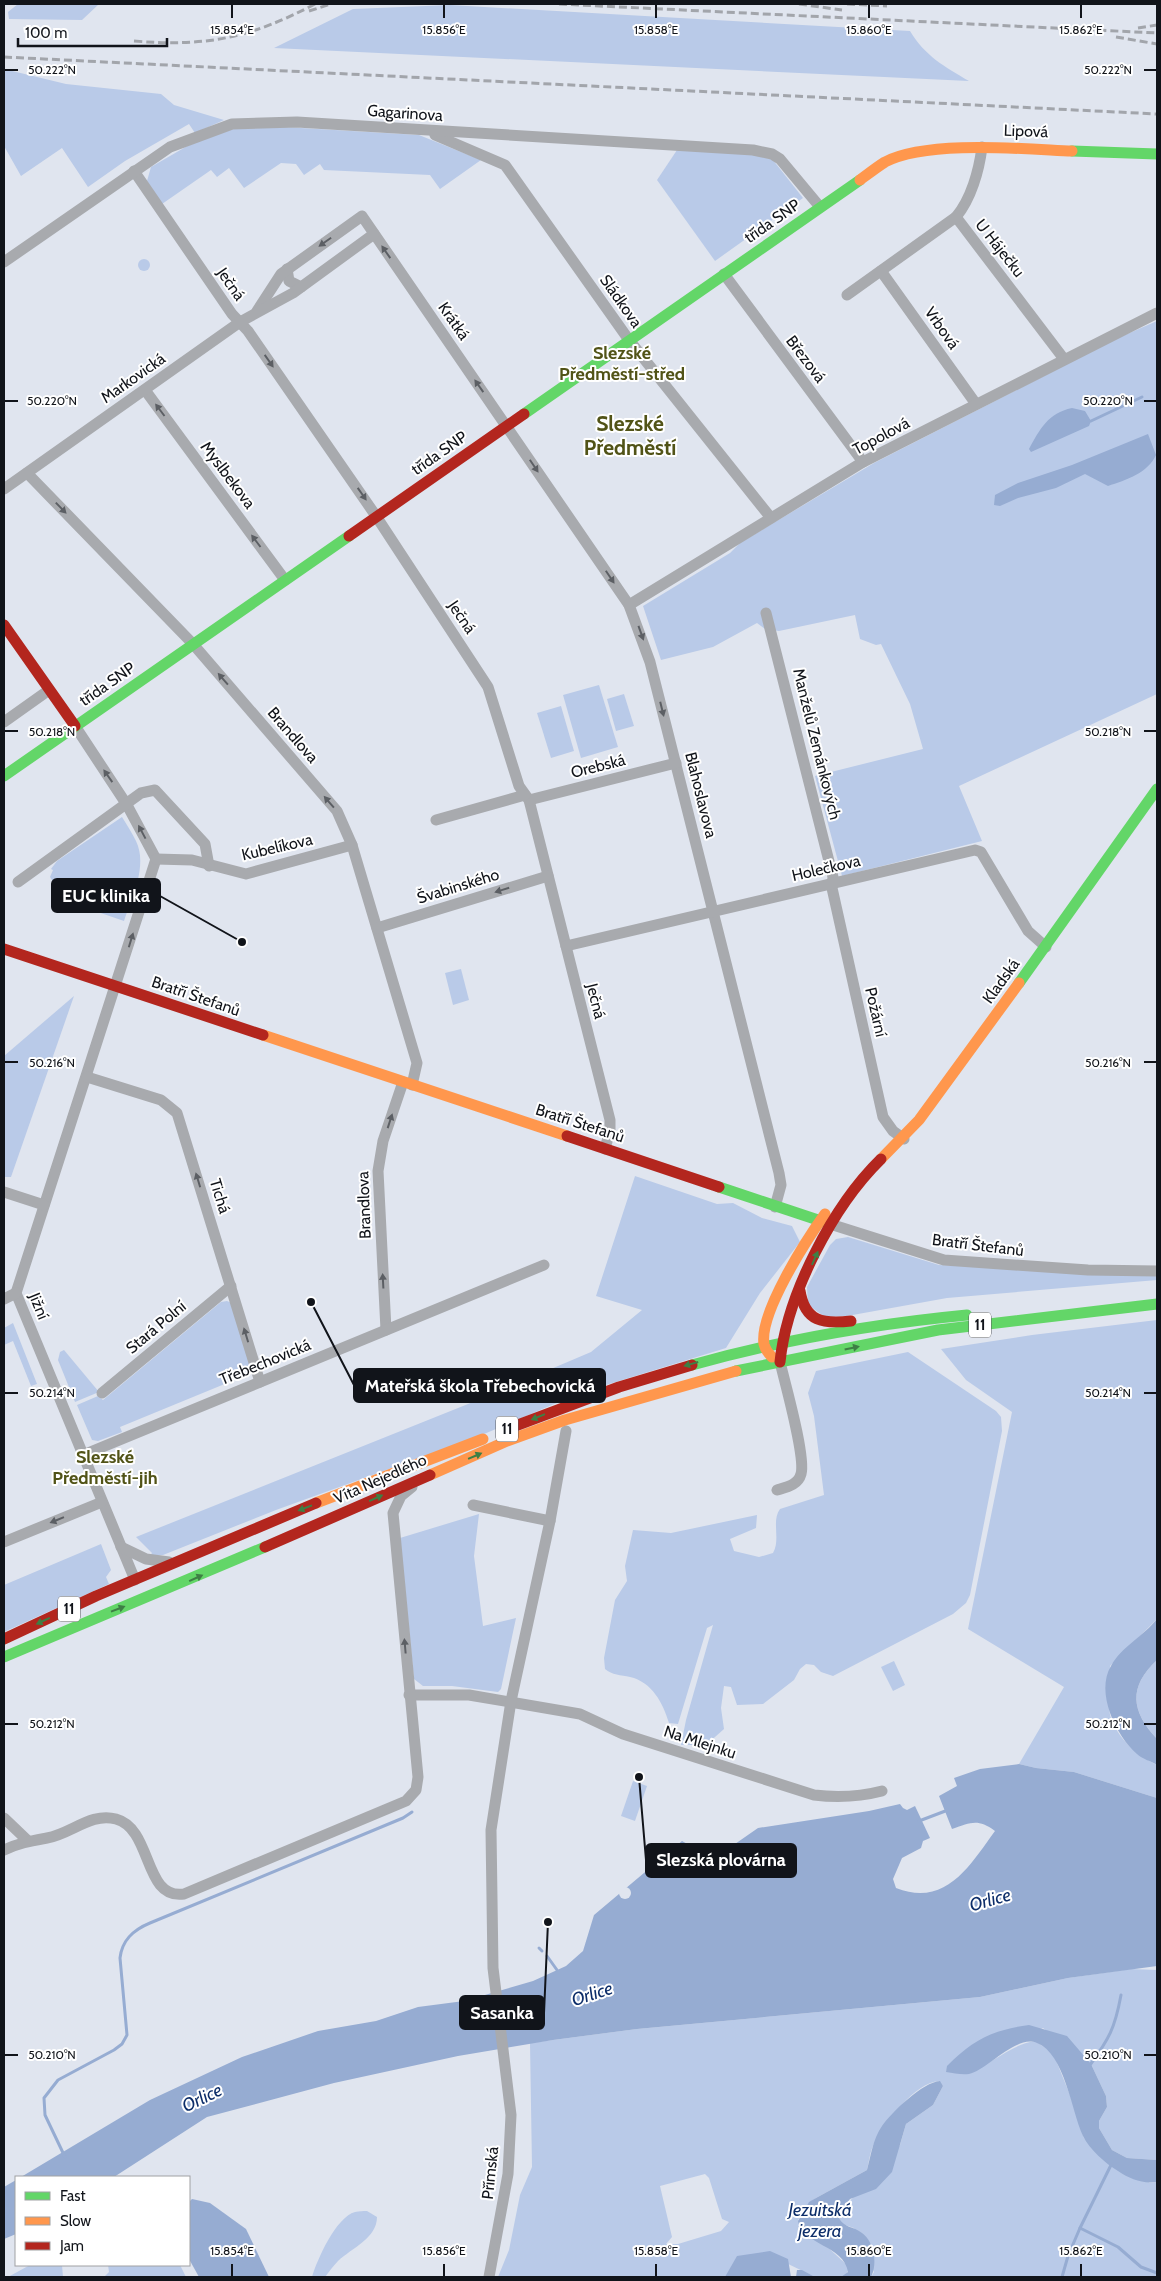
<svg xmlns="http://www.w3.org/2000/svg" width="1161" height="2281" viewBox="0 0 1161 2281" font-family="Cabin,sans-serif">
	<rect width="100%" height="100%" fill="#e0e5ef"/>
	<g fill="#b9cae8" fill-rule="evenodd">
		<polygon points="18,4 99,4 82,20 9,19 8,12"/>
		<path d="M450,5L910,31C925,56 945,67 969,81L274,48L353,9Z"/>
		<polygon points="4,69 66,84 161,94 174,105 224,120 195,133 189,124 125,161 88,187 62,148 21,176 4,146"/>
		<polygon points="284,127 419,135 481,160 440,189 430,175 324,170 320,164 304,175 296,164 281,163 244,188 229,168 217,177 211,170 162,204 147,181 151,167 189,145 233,129"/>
		<polygon points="677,150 754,154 773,160 803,198 715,261 657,180"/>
		<circle cx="144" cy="265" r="6"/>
		<polygon points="1157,321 1157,694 959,786 982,841 842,876 815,776 923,749 910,704 881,644 876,645 860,639 855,615 779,631 765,629 757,623 713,647 661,660 643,606 730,553 740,543 874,463 1118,338"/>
		<polygon points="599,685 618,747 581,758 563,695"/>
		<polygon points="624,694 634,726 616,731 607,699"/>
		<polygon points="561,706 574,751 551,758 537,713"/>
		<path d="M122,817C127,825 132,833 136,841C148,866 132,897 124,921L54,897L57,888L50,877L53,870L51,869L57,861Z"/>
		<polygon points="461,969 469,1000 453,1005 445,973"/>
		<polygon points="74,996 11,1177 4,1177 4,1056"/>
		<polygon points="635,1176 717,1204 733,1203 762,1218 792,1226 800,1242 760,1293 726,1348 580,1393 477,1437 276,1510 163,1555 150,1556 152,1553 136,1537 483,1398 591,1352 642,1310 596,1296"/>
		<polygon points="848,1237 939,1265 1157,1274 1157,1280 947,1298 847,1316 825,1317 808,1305 807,1287 830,1245 836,1239"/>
		<polygon points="227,1301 234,1304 253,1364 246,1367 249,1374 120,1427 122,1432 98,1441 92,1440 77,1405 98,1396 103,1400 221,1302"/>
		<path d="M1157,1320V1619L1110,1666C1110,1679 1107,1707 1111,1718C1119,1740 1137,1755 1157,1765V1798L1074,1772L1036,1768L1019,1764L1064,1687L968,1629L1012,1412L966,1380L941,1349L1032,1335Z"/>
		<polygon points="13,1323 37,1384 31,1386 13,1341 4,1345 4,1328"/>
		<polygon points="64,1350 99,1392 75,1402 58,1360 60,1352"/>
		<path d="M908,1352L996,1411L1001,1417L1002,1431L970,1595L966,1603L953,1614L833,1676L821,1672L814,1665L806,1664L800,1669L794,1680L763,1704L737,1705L731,1687L724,1686L721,1708L724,1729L706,1745H681L686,1720L713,1625L707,1628L678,1724L669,1723C663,1703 652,1682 630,1677C621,1675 612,1675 605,1669L604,1658L615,1600L627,1581L625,1566L633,1530L671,1533L757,1515L756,1528L730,1539L734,1551L759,1557L773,1553C781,1539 771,1521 780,1509L824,1495L814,1416L808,1393L816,1371Z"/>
		<polygon points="479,1514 474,1556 483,1626 516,1618 501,1689 498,1692 452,1686 423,1686 414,1679 400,1538"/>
		<polygon points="101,1544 111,1570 106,1577 109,1584 4,1632 4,1585"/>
		<path d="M1157,1660V1739C1131,1711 1128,1687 1157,1660Z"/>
		<polygon points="894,1661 905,1685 893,1691 881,1667"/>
		<polygon points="633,1781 647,1786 635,1821 621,1816"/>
		<path d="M1131,1969L1157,1970V2160L1127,2158L1112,2150L1099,2128V2121L1107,2107L1106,2096L1091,2064L1043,2028L946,2071C980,2080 1002,2046 1035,2041L1053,2053L1070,2095L1084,2138L1150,2183L1157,2182V2277H871L874,2272L854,2228L842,2224L839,2218L840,2212L900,2145L906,2124L933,2105L943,2086L939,2081C915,2082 884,2124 874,2144C870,2151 869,2162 867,2170L816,2198L809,2203L798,2220L847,2265L848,2271L845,2276L815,2277L784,2262L727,2277H498L509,2250L520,2195L532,2167L530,2043L637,2029L980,1997L1068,1978ZM705,2174L709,2178L722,2219L729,2222L721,2231L678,2244H666L672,2237L660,2186Z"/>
		<path d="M367,2211L377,2217C377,2238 352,2248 338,2261C333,2266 329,2272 325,2277H312C317,2260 336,2217 355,2212C359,2211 363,2211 367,2211Z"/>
		<polygon points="30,2265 62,2265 63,2277 8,2277"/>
		<polygon points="108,2265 180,2265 186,2277 104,2277 109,2272"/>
	</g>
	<g fill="#96acd2">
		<path d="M1072,408L1085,411L1091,421L1089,426L1031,452L1029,449C1040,429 1048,413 1072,408Z"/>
		<path d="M1148,434L1156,455C1148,473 1126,480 1108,486L1085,474L1056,488L1018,498L1000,506L994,505L995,495L1018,483L1072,465Z"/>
		<path d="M1157,1619V1660C1128,1687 1131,1711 1157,1739V1765C1151,1761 1142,1759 1137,1754C1116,1736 1095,1692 1111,1666C1121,1647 1144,1636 1157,1619Z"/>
		<path d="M1019,1764L1036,1768L1074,1772L1157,1798V1966L1068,1978L980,1997L637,2029L553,2040L458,2056L334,2083L207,2117L114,2177H21L150,2100L242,2057L318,2031L376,2021L418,2007L464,2001L533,1981L566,1966L583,1951L594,1915L682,1841L707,1855L722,1853L758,1828L869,1811L900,1804L903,1808L907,1810L915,1806L930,1838L923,1841L921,1848L902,1858L893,1879L896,1888C946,1908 970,1865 995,1831C977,1818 971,1823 952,1829L939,1796L957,1786L954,1778L980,1769Z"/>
		<path d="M1029,2025L1067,2036L1091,2064L1106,2096L1107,2107L1099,2121V2128L1112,2150L1127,2158L1157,2160V2182C1142,2184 1130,2179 1118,2171C1105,2163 1090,2150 1083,2136C1071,2110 1065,2054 1037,2043C1017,2034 987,2070 969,2074C961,2075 954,2073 946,2072L947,2066C973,2040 992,2030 1029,2025Z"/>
		<path d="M940,2081L943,2086L933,2105L906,2124L892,2172L876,2189L850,2199L840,2212L839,2218C844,2228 853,2226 862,2233C874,2241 878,2264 871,2277H841L848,2272C844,2245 802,2245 798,2221L809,2202L816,2198L867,2170C871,2155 873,2139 882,2126C892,2112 923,2082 940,2081Z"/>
		<polygon points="16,2180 16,2234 4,2239 4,2187"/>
		<polygon points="192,2199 210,2203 246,2229 269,2277 199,2277 189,2259 189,2202"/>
		<polygon points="770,2251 788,2259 791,2277 725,2277 737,2256"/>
		<polygon points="797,2270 802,2270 815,2277 796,2277"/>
	</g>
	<circle fill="#e0e5ef" cx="625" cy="1893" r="6"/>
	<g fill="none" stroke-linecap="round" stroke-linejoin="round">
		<g stroke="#96acd2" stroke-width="3">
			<polyline points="1091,421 1142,397"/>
			<polyline points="919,1821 948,1810"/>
			<polyline points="539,1948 542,1951"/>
			<polyline points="547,1956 557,1970"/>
			<path d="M1090,2065C1109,2039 1115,2028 1121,1995"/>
			<path d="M65,2157L45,2115L44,2098L58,2080L114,2050L122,2044L127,2035L120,1958C122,1940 133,1930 150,1923L403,1818L412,1812"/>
			<polyline points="1111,2165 1080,2228 1118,2247 1141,2267 1157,2273"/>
			<polyline points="1062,2277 1068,2256 1080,2228"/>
		</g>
		<g stroke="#a8aaae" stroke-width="11">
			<polyline points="435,135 505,165 629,340 771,518"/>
			<polyline points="134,171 232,314 248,331 376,516 488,687 519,786 529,800 610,1120 610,1130 605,1149"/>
			<polyline points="956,217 1064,359"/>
			<polyline points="4,262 170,147 232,124 297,122 753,150 772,154 780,159 820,207"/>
			<polyline points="287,269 289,281 301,287"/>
			<polyline points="881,271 976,404"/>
			<polyline points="724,274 863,462"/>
			<path d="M847,295L956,217C971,199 979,171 982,147"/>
			<polyline points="257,311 281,274 362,216 629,605 650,662 779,1173 781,1185 775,1207"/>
			<polyline points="145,390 285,580"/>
			<polyline points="27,473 193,644 337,811 352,845 417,1063 412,1085"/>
			<polyline points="4,489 240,322 293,293 374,234"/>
			<polyline points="629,605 863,462 1157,313"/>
			<polyline points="766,613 833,877 832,888 883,1117 893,1131 904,1139"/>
			<polyline points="4,722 49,690"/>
			<polyline points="75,726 127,805 156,859 16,1293 135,1580"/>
			<polyline points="529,800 676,763"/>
			<polyline points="436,820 525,795"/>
			<polyline points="156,859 192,860 246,874 352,845"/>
			<polyline points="18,882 141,793 155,790 205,844 209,866"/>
			<polyline points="377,928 548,876"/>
			<polyline points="566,946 975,850 981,852 1028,931 1046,947"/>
			<polyline points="87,1077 161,1100 177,1113 260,1382"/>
			<polyline points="4,1192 44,1205"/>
			<polyline points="830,1224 944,1260 1088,1270 1157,1271"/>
			<polyline points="4,1299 16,1293"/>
			<polyline points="386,1330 378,1171 383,1141 403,1082"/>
			<polyline points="102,1393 231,1286"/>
			<polyline points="83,1455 544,1265"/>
			<path d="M777,1490C787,1487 798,1485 801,1474C806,1457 785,1383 780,1362"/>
			<polyline points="473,1505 550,1521"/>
			<polyline points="4,1542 102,1502"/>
			<polyline points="121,1547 146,1559 169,1562"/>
			<path d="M409,1695H469L580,1714L623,1734L814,1795C838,1798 859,1797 882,1791"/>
			<polyline points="4,1818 27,1840"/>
			<path d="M4,1850C19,1843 31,1841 47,1838C71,1834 91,1812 116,1819C153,1829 143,1900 184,1894L406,1801L416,1790L418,1777L393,1513L401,1496L412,1487"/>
			<polyline points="489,2277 508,2174 511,2115 493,1968 491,1830 511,1701 550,1521 566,1431"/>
		</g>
		<g stroke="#63d668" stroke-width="11">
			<polyline points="1072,151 1157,154"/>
			<polyline points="524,414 860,180"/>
			<polyline points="4,776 349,536"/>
			<polyline points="1019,983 1157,789"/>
			<polyline points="719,1187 830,1224"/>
			<path d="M692,1365C782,1340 873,1324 967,1315"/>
			<polyline points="736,1371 938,1330 1157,1304"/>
			<polyline points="4,1657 265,1547"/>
		</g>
		<g stroke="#ff974d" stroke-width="11">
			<path d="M860,180C868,174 877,167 885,162C927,140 1024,149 1072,151"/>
			<polyline points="263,1035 567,1136"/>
			<polyline points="881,1159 919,1120 1019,983"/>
			<path d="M772,1357C768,1353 765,1349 764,1344C759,1313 807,1239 825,1214"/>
			<polyline points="430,1475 507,1441 565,1420 736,1371"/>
			<polyline points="316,1503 483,1439"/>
		</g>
		<g stroke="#b3261e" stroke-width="11">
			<polyline points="349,536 524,414"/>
			<polyline points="4,625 75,726"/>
			<polyline points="4,949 263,1035"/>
			<polyline points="567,1136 719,1187"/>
			<path d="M800,1291C805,1322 823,1324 851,1321"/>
			<path d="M780,1362C787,1294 833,1206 881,1159"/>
			<polyline points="507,1429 619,1387 692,1365"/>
			<polyline points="265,1547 430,1475"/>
			<polyline points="4,1639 96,1596 316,1503"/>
		</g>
		<g stroke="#a2a5ab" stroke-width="3" stroke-dasharray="8 4" stroke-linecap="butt">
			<polyline points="559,4 1157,33"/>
			<polyline points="799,4 842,10"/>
			<polyline points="847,4 887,6"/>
			<polyline points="309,11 331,4"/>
			<polyline points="1138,28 1157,25"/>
			<polyline points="1116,37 1157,44"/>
			<path d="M134,41C207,47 250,38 315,4"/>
			<polyline points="4,57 1157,114"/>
		</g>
	</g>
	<defs><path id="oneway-solid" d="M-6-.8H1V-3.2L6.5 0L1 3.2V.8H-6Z" transform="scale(1.25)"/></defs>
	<g fill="#5c5f64">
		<use href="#oneway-solid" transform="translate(325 242) rotate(145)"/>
		<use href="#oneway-solid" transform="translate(386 252) rotate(-125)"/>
		<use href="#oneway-solid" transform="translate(269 361) rotate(55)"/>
		<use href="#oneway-solid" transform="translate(479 386) rotate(-125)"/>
		<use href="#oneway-solid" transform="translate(160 410) rotate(-127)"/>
		<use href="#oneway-solid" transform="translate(534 466) rotate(56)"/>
		<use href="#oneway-solid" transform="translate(362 494) rotate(55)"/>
		<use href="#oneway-solid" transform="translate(61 508) rotate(46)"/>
		<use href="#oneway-solid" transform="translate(256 541) rotate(-127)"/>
		<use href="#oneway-solid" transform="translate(610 577) rotate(56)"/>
		<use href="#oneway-solid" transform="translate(641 633) rotate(70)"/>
		<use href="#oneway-solid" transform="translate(223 679) rotate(-131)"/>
		<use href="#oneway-solid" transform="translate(662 709) rotate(76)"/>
		<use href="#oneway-solid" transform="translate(108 776) rotate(-125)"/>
		<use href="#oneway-solid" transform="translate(329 802) rotate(-131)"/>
		<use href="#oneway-solid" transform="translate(142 832) rotate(-118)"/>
		<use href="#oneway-solid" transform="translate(502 890) rotate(163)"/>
		<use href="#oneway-solid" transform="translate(131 940) rotate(-73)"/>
		<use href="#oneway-solid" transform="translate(390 1121) rotate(-72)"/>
		<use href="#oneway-solid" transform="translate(198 1180) rotate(-107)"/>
		<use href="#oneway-solid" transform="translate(383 1281) rotate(-93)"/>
		<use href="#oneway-solid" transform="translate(246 1335) rotate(-107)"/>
		<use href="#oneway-solid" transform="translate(57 1520) rotate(158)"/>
		<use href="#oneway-solid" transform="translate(405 1646) rotate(-95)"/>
	</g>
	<g fill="#3e7f45">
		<use href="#oneway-solid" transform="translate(815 1258) rotate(-66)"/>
		<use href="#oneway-solid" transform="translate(852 1348) rotate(-12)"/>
		<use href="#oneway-solid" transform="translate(691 1364) rotate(164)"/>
		<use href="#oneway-solid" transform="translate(538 1417) rotate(158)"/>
		<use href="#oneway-solid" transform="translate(475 1456) rotate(-23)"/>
		<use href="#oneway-solid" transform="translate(376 1498) rotate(-24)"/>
		<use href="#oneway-solid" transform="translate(305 1508) rotate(159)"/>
		<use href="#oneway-solid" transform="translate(196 1578) rotate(-24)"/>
		<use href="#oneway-solid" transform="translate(118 1609) rotate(-21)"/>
		<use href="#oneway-solid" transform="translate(43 1621) rotate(155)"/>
	</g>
	<path fill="none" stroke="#11141a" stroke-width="2" d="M232,5V18M444,5V18M656,5V18M869,5V18M1081,5V18M5,70H18M1144,70H1156M5,401H18M1144,401H1156M5,731H18M1144,731H1156M5,1062H18M1144,1062H1156M5,1393H18M1144,1393H1156M5,1724H18M1144,1724H1156M5,2055H18M1144,2055H1156M232,2264V2276M444,2264V2276M656,2264V2276M869,2264V2276M1081,2264V2276"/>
	<g text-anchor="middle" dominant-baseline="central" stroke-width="4" stroke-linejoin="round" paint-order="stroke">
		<g fill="#fff" stroke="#585a5f" stroke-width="1">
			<rect x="969" y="1312.5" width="22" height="25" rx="4"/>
			<rect x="496" y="1416.5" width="22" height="25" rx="4"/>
			<rect x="58" y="1596.5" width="22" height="25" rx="4"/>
		</g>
		<g font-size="15" font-weight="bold" fill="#11141a">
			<text x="980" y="1325">11</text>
			<text x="507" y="1429">11</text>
			<text x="69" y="1609">11</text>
		</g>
		<g font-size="16" fill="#11141a" stroke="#fff">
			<text transform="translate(405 113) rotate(4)">Gagarinova</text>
			<text transform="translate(1026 131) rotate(2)">Lipová</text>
			<text transform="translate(772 221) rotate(-35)">třída SNP</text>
			<text transform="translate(1000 248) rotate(52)">U Háječku</text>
			<text transform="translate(231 284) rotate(55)">Ječná</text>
			<text transform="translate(621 301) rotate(55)">Sládkova</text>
			<text transform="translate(454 321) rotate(55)">Krátká</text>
			<text transform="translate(942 328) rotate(55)">Vrbová</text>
			<text transform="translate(806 359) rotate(53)">Březová</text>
			<text transform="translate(133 378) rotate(-35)">Markovická</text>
			<text transform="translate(881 436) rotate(-28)">Topolová</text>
			<text transform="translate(439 453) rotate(-35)">třída SNP</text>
			<text transform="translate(228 475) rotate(53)">Myslbekova</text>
			<text transform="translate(462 617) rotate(56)">Ječná</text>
			<text transform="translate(107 684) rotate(-35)">třída SNP</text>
			<text transform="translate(293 735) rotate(49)">Brandlova</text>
			<text transform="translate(817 744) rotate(76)">Manželů Zemánkových</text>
			<text transform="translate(598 766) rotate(-14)">Orebská</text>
			<text transform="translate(701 795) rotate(76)">Blahoslavova</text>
			<text transform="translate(277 847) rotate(-13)">Kubelíkova</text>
			<text transform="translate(826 868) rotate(-13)">Holečkova</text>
			<text transform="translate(458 886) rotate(-17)">Švabinského</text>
			<text transform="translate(1001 981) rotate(-54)">Kladská</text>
			<text transform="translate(196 996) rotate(19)">Bratří Štefanů</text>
			<text transform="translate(596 1001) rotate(76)">Ječná</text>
			<text transform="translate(876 1012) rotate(77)">Požární</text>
			<text transform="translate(580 1123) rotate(18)">Bratří Štefanů</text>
			<text transform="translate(220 1196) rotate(73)">Tichá</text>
			<text transform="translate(364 1205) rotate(-92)">Brandlova</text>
			<text transform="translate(978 1245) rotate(7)">Bratří Štefanů</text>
			<text transform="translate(39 1306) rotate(68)">Jižní</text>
			<text transform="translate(156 1327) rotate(-40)">Stará Polní</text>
			<text transform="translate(265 1362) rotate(-22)">Třebechovická</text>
			<text transform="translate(380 1479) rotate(-24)">Víta Nejedlého</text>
			<text transform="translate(700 1742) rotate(18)">Na Mlejnku</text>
			<text transform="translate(490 2173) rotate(-84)">Přímská</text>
		</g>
		<g font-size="18" font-weight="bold" fill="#515317" stroke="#fff">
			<text x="622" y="353">Slezské<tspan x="622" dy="21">Předměstí-střed</tspan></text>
			<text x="105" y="1457">Slezské<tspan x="105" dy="21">Předměstí-jih</tspan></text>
		</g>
		<g font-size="18" font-style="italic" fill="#0d2e6a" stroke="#fff">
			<text transform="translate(990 1900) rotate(-16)">Orlice</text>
			<text transform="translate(592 1994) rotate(-18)">Orlice</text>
			<text transform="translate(202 2098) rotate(-26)">Orlice</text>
			<text x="820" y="2210">Jezuitská<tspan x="820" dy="21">jezera</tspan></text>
		</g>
		<g font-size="21" font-weight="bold" fill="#515317" stroke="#fff">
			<text x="630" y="423">Slezské<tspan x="630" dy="24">Předměstí</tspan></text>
		</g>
	</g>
	<g font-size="12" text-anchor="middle" fill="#11141a" stroke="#fff" stroke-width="4" stroke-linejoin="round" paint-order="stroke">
		<text x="232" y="34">15.854°E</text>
		<text x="444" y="34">15.856°E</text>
		<text x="656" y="34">15.858°E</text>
		<text x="869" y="34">15.860°E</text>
		<text x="1081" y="34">15.862°E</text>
		<text x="52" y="74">50.222°N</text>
		<text x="1108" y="74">50.222°N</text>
		<text x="52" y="405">50.220°N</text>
		<text x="1108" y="405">50.220°N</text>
		<text x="52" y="736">50.218°N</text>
		<text x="1108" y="736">50.218°N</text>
		<text x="52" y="1067">50.216°N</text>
		<text x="1108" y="1067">50.216°N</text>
		<text x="52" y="1397">50.214°N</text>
		<text x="1108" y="1397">50.214°N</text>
		<text x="52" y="1728">50.212°N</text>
		<text x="1108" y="1728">50.212°N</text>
		<text x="52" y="2059">50.210°N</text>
		<text x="1108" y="2059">50.210°N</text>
		<text x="232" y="2255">15.854°E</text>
		<text x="444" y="2255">15.856°E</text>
		<text x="656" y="2255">15.858°E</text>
		<text x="869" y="2255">15.860°E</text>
		<text x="1081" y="2255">15.862°E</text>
	</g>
	<path fill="none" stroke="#11141a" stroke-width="2" d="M242 942L160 896M311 1302L354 1385M639 1777L646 1860M548 1922L544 2013"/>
	<g fill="#11141a" stroke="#fff" stroke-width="2">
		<circle cx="242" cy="942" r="5"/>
		<circle cx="311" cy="1302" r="5"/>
		<circle cx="639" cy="1777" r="5"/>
		<circle cx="548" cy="1922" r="5"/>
	</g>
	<g fill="#11141a" stroke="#11141a" stroke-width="2">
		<rect x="52" y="879" width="108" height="33" rx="5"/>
		<rect x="354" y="1369" width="251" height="33" rx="5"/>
		<rect x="646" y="1844" width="150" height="33" rx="5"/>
		<rect x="460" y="1996" width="84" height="33" rx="5"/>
	</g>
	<g font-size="18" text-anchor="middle" font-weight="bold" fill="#fff">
		<text x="106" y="902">EUC klinika</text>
		<text x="480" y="1392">Mateřská škola Třebechovická</text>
		<text x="721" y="1866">Slezská plovárna</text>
		<text x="502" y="2019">Sasanka</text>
	</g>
	<rect width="1161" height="2281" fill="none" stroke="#11141a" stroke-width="10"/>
	<rect x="15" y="2176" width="175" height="90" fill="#ffffff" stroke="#a0a1a3"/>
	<rect x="25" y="2192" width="25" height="8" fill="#63d668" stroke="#a0a1a3"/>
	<text x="60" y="2201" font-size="15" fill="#11141a">Fast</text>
	<rect x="25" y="2217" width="25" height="8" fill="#ff974d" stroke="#a0a1a3"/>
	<text x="60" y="2226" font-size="15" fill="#11141a">Slow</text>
	<rect x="25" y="2242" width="25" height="8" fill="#b3261e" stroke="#a0a1a3"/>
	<text x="60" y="2251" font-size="15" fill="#11141a">Jam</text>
	<path d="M18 38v8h149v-8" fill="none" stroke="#11141a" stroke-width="2.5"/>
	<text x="25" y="38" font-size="15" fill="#11141a" stroke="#ffffff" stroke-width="4" paint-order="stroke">100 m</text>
</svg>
